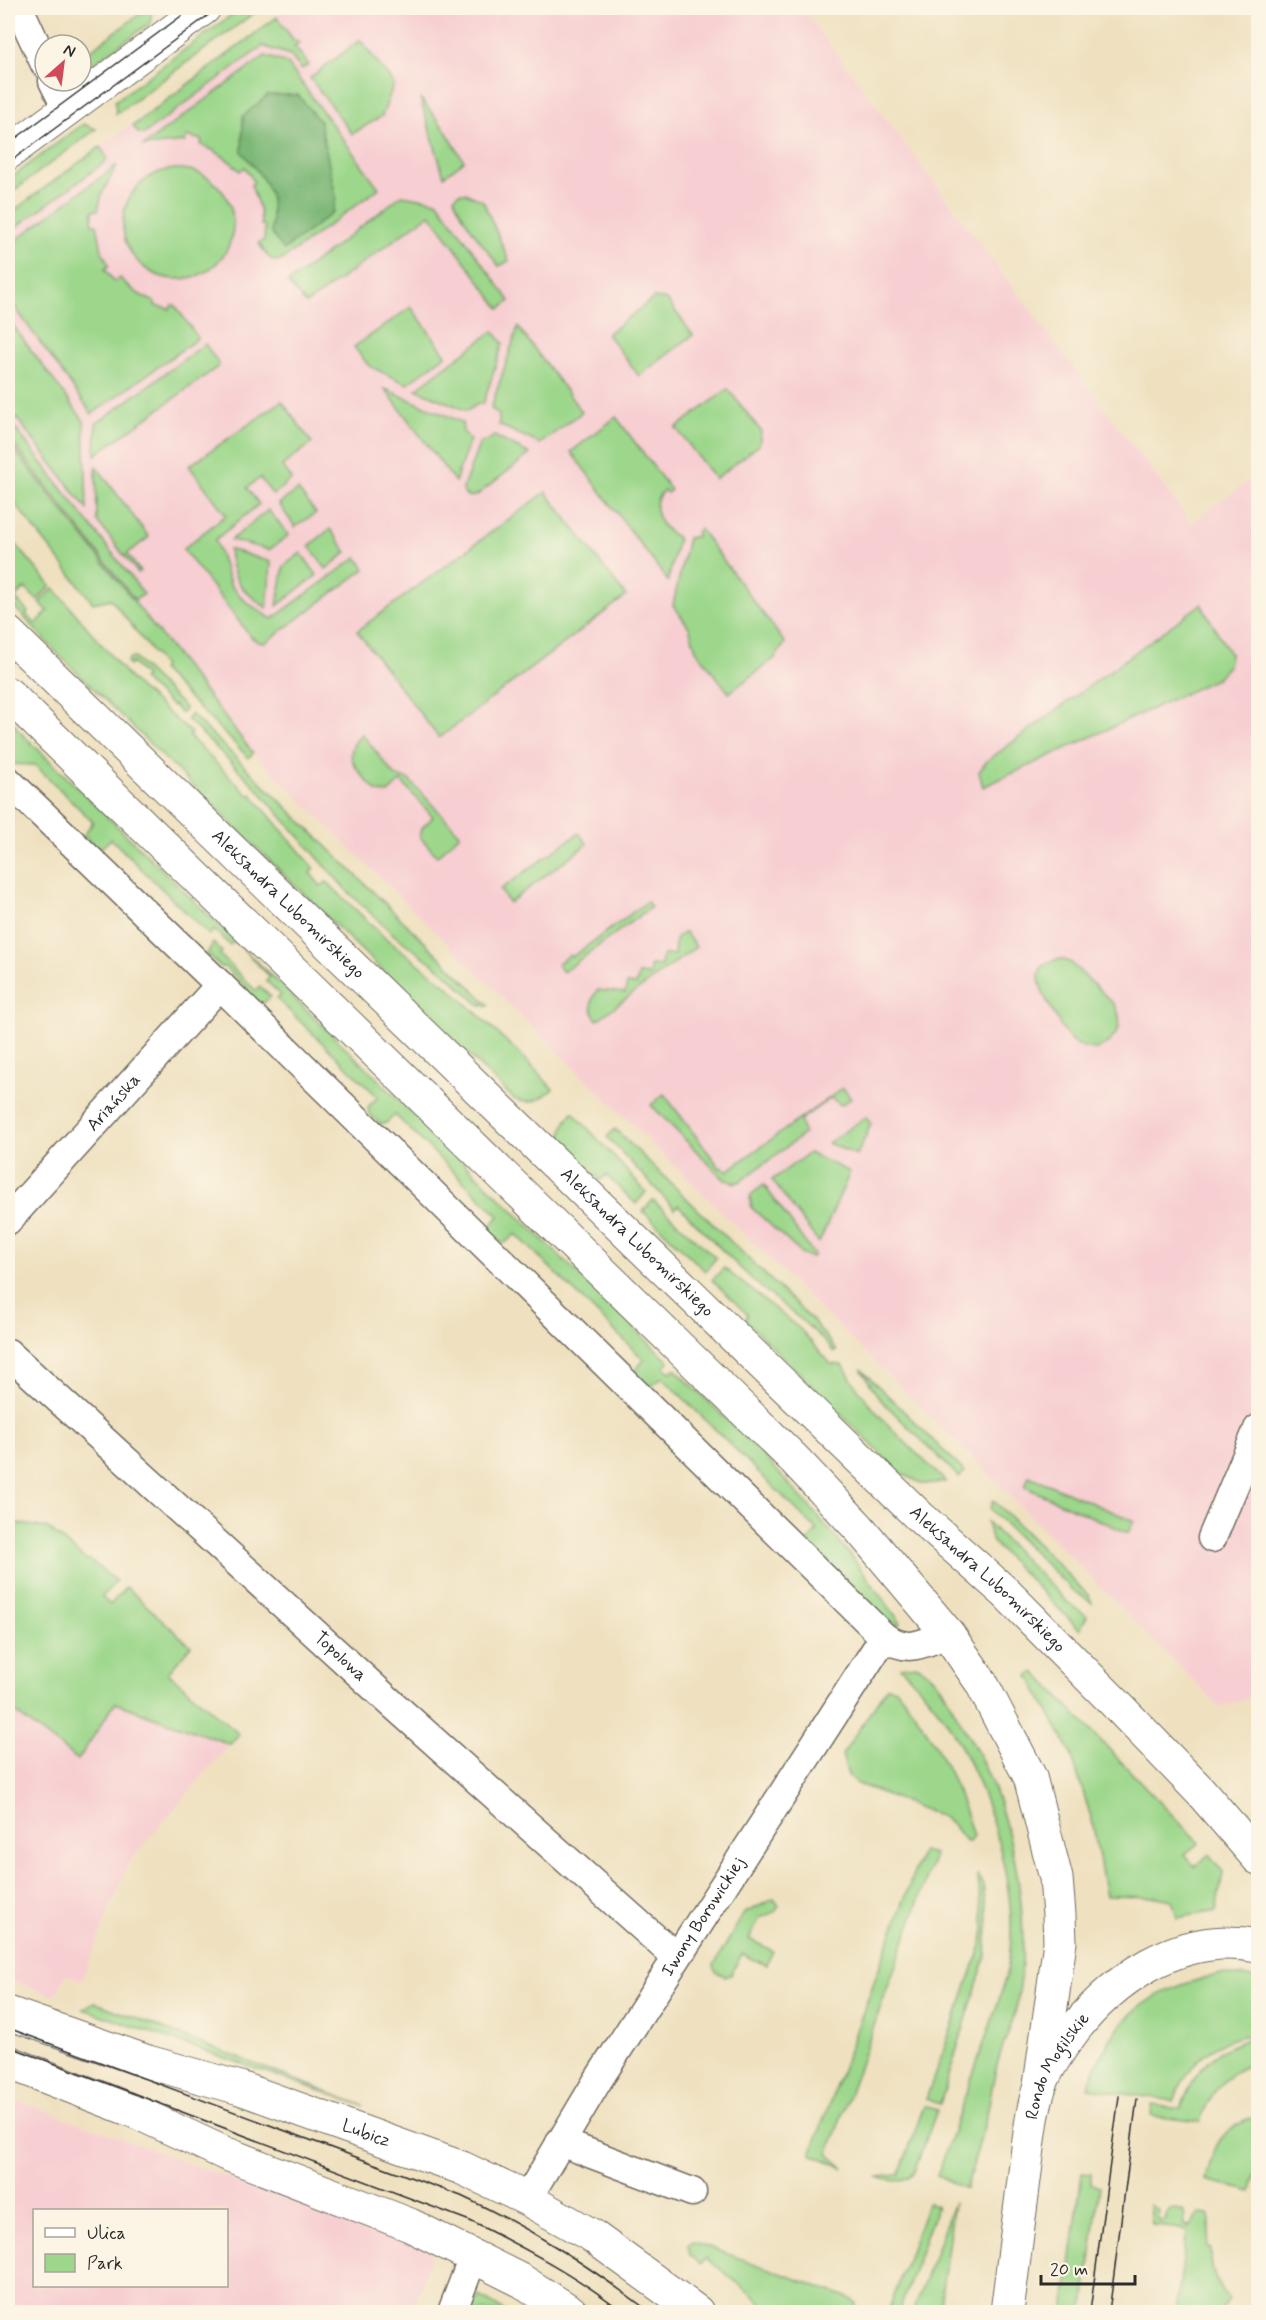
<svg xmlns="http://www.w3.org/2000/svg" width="1266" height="2320" viewBox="0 0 1266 2320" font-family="Mynerve,sans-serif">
	<rect width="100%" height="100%" fill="#fcf5e5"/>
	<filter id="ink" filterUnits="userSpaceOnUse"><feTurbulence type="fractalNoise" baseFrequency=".0167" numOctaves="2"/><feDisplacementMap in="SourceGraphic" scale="12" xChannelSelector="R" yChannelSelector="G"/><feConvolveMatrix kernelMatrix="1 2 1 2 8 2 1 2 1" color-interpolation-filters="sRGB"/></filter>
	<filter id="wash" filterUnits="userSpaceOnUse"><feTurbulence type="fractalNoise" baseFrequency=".008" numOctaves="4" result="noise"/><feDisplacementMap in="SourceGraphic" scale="24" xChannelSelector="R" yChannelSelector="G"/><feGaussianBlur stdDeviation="1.35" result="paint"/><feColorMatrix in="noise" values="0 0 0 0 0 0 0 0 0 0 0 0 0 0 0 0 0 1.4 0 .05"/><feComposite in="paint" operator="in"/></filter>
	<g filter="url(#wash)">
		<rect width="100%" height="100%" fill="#efe1c0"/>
		<g fill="#f7cfd2" fill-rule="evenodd">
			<polygon points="286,8 802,8 1191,523 1258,474 1258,1694 1220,1708 978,1463 253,753 8,441 8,215 279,16 278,14"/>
			<polygon points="115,1703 230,1744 129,1861 82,1980 66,1974 58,1991 52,1995 8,1979 8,1708 78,1760"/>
			<path d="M8,2097L432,2252L413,2312H8ZM34,2210H226V2286H34Z"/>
		</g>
		<g fill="#9cd78b" stroke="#64815b" stroke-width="1.5">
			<polygon points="148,8 151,8 151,22 91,65 84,55"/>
			<polygon points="241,8 261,8 116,114 115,101"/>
			<polygon points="277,17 294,41 296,40 299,43 294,46 309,65 301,69 290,55 263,46 144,134 138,133 133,126"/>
			<polygon points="360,40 394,84 382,116 352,134 310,78"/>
			<path d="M265,56L287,63L379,188L282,260C270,264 266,253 259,244V242L264,241L265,226L261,225L260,210L251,185L254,182L245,167L240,171C228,158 217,151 201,145L202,140L187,136L185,142L143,146Z"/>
			<polygon points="420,98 444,128 464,161 444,176"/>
			<polygon points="83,124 96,129 8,195 8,180"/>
			<polygon points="100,147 107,157 105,162 8,233 8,215"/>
			<path d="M117,165L102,194L98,210H93L92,224H97L102,251L109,265L105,269L114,282L120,278C130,290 141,296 155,302V306L170,309L172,305H175L198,338L92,414L8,298V246Z"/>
			<circle cx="178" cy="224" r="55"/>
			<path d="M459,193H466L483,201L509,261L499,266C483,244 464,223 454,198Z"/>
			<polygon points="402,195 437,201 510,301 500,309 430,214 306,304 288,283"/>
			<polygon points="654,298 667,300 693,335 639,376 607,334"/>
			<polygon points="411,307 446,355 407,384 369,366 354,347"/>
			<polygon points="8,319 84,421 87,509 8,407"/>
			<polygon points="518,327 582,412 540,444 499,425 499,415 491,408"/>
			<polygon points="493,331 503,343 483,404 478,404 467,411 416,389"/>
			<polygon points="205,344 217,361 219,366 95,455 96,424"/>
			<polygon points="385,389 462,422 463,432 470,439 455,482"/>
			<polygon points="728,389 761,431 759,445 715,479 676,428"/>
			<polygon points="282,401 312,443 282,466 292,479 273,495 260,478 247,488 259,504 215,540 231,586 245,601 272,619 357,557 365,569 265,643 258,642 251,637 183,549 226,515 189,466"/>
			<path d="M616,417L671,490L667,493L664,490C646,506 661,529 678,538L668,581L571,452Z"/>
			<polygon points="8,419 144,594 135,600 8,437"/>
			<path d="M494,436L530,454L477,495C470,498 463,497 463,488L480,442L487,441Z"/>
			<polygon points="8,441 253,753 249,758 161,670 163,666 111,599 93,603 8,495"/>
			<polygon points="96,466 149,537 127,554 140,571 138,573 97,521"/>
			<polygon points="298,490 316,513 295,527 279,504"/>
			<polygon points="546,492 626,596 439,738 357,631"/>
			<polygon points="268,510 289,535 269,550 231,540"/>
			<polygon points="330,529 347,552 326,569 309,546"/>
			<polygon points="700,529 785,643 775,658 729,693 696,650 689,627 673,605 688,538 698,536 696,532"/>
			<path d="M8,531L15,541L14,542L51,586L37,600L25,588L15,598L28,612L26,615L36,624L48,611L39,602L54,588L133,682L191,733L189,736L248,795L251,794L314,868L310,873L321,886L327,882L384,937L450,988L525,1059L553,1089C541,1100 530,1106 514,1099L59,655L8,600V581L12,577L8,571Z"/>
			<path d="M229,549L271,562L267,608C241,590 232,581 229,549Z"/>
			<polygon points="301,553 317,575 277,606 284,566"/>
			<polygon points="1201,604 1230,654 1228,666 1216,679 983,787 979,772 987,761"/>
			<polygon points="130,658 134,658 185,708 184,711 180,713 174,705 172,706 142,679 145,676 132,663 129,666 127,662"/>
			<polygon points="191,714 489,1005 487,1007 483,1003 481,1006 443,971 394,935 348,892 253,784 187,719"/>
			<polygon points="8,721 17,725 15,727 669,1362 664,1367 670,1372 675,1369 763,1455 818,1516 855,1561 901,1623 898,1625 884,1620 807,1543 817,1530 662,1377 653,1385 646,1387 634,1372 644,1360 516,1234 505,1243 500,1242 490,1234 490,1227 499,1216 395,1115 386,1123 381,1124 369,1114 368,1107 378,1097 277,999 281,995 266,981 270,977 235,941 230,945 214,930 209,935 111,839 102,847 96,848 84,835 93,822 35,765 8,764"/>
			<path d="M362,734L392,772L396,776L409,780L460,834L437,856L420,837L422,828L433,817L401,781L388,793L377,792C361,773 337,757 362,734Z"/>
			<polygon points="579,833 587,844 509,903 500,890"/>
			<polygon points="647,902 651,907 563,972 557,964 570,955 572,957"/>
			<path d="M685,932L696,947L597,1020C590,1009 589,1000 598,990L625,993L627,984L636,985L639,974L649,975L651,965L661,966L663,955H674L676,938Z"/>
			<polygon points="213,943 222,952 220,955 256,991 260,987 271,997 260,1005 247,994 246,987 225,967 221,967 207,954"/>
			<path d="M1062,959L1071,963L1114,1004C1126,1024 1117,1039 1098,1049C1089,1049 1082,1048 1075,1043C1064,1036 1060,1023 1053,1012C1042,992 1024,963 1062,959Z"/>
			<polygon points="843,1088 851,1098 841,1105 831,1098 800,1120 804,1134 741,1181 736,1183 725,1180 651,1105 664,1094 720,1168 723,1167 727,1171"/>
			<path d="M573,1112L646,1192L636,1204L606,1175L601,1180L565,1147C559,1134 564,1122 573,1112Z"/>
			<polygon points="866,1117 871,1124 857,1155 828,1143"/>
			<path d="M615,1129L814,1322L837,1351L834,1352C811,1324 780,1305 754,1281C728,1257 703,1230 678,1205L675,1209L607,1137Z"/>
			<polygon points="809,1153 850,1172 819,1243 772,1180"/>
			<polygon points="764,1185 814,1255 812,1258 801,1253 752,1208 750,1198 753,1193"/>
			<polygon points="653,1200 716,1258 705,1271 643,1211"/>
			<path d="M724,1268L800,1329L831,1364L843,1365C868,1411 909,1445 946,1482L923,1484L900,1473L745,1320L748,1315L712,1280Z"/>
			<polygon points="861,1369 965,1472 959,1477 879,1398"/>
			<polygon points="1029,1476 1134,1521 1128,1533 1025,1487"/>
			<polygon points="993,1500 1089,1596 1092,1603 1072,1590 990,1509"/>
			<polygon points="8,1522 48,1528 87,1561 89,1559 116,1581 102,1597 110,1605 126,1587 191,1646 168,1673 239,1734 230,1744 115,1703 78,1760 8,1707"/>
			<polygon points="987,1522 1066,1601 1087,1616 1080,1630 997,1547 991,1539"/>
			<path d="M916,1665C940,1675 951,1706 964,1728C1012,1808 1034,1912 1017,2004C1013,2025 1002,2045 997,2065C992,2083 990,2101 986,2118C980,2142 973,2165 966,2189L937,2176C953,2132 968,2087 984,2043C994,2014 1007,1982 1010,1951C1017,1884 988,1792 954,1734C941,1709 919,1687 900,1667Z"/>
			<polygon points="1035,1672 1199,1843 1185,1854 1195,1867 1209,1854 1223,1872 1216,1911 1177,1918 1172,1900 1157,1897 1106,1896 1092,1820 1070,1751 1029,1676"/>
			<path d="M887,1687L896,1689C934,1735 956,1779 973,1836L969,1842H966L952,1824L941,1816L856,1783L848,1775L842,1755Z"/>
			<polygon points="922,1851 935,1855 828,2154 844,2168 811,2154"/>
			<polygon points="977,1874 983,1885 988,1920 986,1955 940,2104 926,2099 982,1943 984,1928"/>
			<polygon points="774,1899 779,1906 775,1912 760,1918 749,1939 773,1951 766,1965 742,1954 731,1975 725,1976 716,1972 714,1965 744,1913"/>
			<path d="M1221,1974L1258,1978V2034C1216,2037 1188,2062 1174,2101L1088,2088C1113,2014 1147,1991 1221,1974Z"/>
			<polygon points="94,2002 364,2106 83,2009"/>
			<path d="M1252,2038H1258V2064C1230,2066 1206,2096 1201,2122L1151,2116L1152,2105L1181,2109C1195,2069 1210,2051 1252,2038Z"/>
			<path d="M924,2106L937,2110L915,2170C905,2184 892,2182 877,2177L899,2175Z"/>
			<path d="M1258,2117V2155L1252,2192L1206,2180C1213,2146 1222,2125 1258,2117Z"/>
			<polygon points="1082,2173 1091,2174 1091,2184 1100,2186 1083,2312 1064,2312"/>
			<polygon points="928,2202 937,2206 899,2312 888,2312"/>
			<polygon points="954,2202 939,2312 913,2312"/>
			<path d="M1150,2205L1159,2211L1157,2218L1161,2222L1166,2220V2215L1170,2209L1183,2210L1185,2218L1183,2224L1187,2226L1191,2225L1199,2214L1209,2215L1211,2220L1207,2247L1211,2248C1210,2274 1216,2280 1229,2300L1219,2312H1176L1187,2230L1152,2225Z"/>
			<polygon points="692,2241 849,2298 855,2302 859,2312 769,2312 755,2297 706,2258 701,2264 690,2255 688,2245"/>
			<polygon points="480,2296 506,2312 469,2312"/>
		</g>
		<path fill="#7db877" stroke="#547251" stroke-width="1.5" d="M268,95H298L320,122L336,197L333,212L284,250L271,233C275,191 268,184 242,152L243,116Z"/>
	</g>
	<g filter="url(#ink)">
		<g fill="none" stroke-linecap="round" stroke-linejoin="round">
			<g stroke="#706b5f" stroke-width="31">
				<g id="street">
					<polyline points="19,8 45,64"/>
					<polyline points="53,81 67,109"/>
					<path d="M8,781L220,985L884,1637C911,1654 921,1643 948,1634"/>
					<path id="s1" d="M8,1220L220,985"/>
					<path id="s2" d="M8,1353L389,1701L676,1957"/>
					<polyline points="1212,1538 1258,1429"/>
					<polyline points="560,2142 692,2192"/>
					<path id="s3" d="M527,2199L598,2080L884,1637"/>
					<polyline points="452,2312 474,2255"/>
				</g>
			</g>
			<g stroke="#706b5f" stroke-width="35">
				<g id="secondary">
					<polyline points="8,153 204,8"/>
					<path id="s4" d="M8,2013L148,2062L240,2088L462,2168L527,2199L591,2235L697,2312"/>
					<polyline points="8,2062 136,2112 224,2153 410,2225 522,2281 571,2312"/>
				</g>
			</g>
			<g stroke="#706b5f" stroke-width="35">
				<g id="primary">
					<path id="s5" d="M8,633L920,1517L1006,1593L1113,1701L1201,1792L1258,1858"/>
					<polyline points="8,694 794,1459 859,1528 948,1634 981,1682 1030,1777 1056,1878 1059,1915 1060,1942 1040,2085"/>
					<path id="s6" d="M1007,2312C1013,2266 1019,2219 1025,2172C1029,2143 1031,2113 1040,2086C1045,2071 1056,2055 1065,2042C1108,1981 1179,1930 1258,1946"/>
				</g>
			</g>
			<use href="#street" stroke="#fff" stroke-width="28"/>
			<use href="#secondary" stroke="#fff" stroke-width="33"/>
			<use href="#primary" stroke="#fff" stroke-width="33"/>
			<g stroke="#2b2b2b" stroke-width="1.5">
				<polyline points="8,144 192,8"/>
				<polyline points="8,163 218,8"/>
				<path d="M8,2028L461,2196C530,2227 590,2267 650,2312"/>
				<path d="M8,2046L470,2221C523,2247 576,2275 623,2312"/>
				<polyline points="1090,2312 1119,2096"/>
				<polyline points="1109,2312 1137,2099"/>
			</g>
		</g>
	</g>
	<g text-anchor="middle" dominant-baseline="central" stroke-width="5" stroke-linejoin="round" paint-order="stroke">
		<g font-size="18" fill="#2b2b2b" stroke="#fcf5e5">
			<text stroke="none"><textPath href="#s5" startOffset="390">Aleksandra Lubomirskiego</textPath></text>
			<text stroke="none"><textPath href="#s1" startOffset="158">Ariańska</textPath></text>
			<text stroke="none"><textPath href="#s5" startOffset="876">Aleksandra Lubomirskiego</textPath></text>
			<text stroke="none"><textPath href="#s5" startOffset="1362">Aleksandra Lubomirskiego</textPath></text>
			<text stroke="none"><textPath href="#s2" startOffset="450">Topolowa</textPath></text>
			<text stroke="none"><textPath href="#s3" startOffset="333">Iwony Borowickiej</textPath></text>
			<text stroke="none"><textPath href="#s6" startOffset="254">Rondo Mogilskie</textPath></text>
			<text stroke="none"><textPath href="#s4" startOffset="378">Lubicz</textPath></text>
		</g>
	</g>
	<rect width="1266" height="2320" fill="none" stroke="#fcf5e5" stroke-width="30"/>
	<rect x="33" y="2209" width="195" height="78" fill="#fcf5e5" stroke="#a8a49b" stroke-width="1.5"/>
	<rect x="45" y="2228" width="30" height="9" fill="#ffffff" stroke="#a8a49b" stroke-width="1.5"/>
	<text x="87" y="2239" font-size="18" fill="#2b2b2b">Ulica</text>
	<rect x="45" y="2254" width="30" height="18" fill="#9cd78b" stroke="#a8a49b" stroke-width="1.5"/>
	<text x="87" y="2269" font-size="18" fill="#2b2b2b">Park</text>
	<g transform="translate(63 63) rotate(28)"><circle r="28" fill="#fcf5e5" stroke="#a8a49b" stroke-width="1.5"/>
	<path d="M0-4.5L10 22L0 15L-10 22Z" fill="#d1495b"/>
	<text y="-9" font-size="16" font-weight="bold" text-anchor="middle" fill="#2b2b2b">N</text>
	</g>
	<path d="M1041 2275v9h94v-9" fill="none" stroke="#2b2b2b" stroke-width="3"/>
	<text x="1050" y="2275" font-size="18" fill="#2b2b2b" stroke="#fcf5e5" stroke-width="4.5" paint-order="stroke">20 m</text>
</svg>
